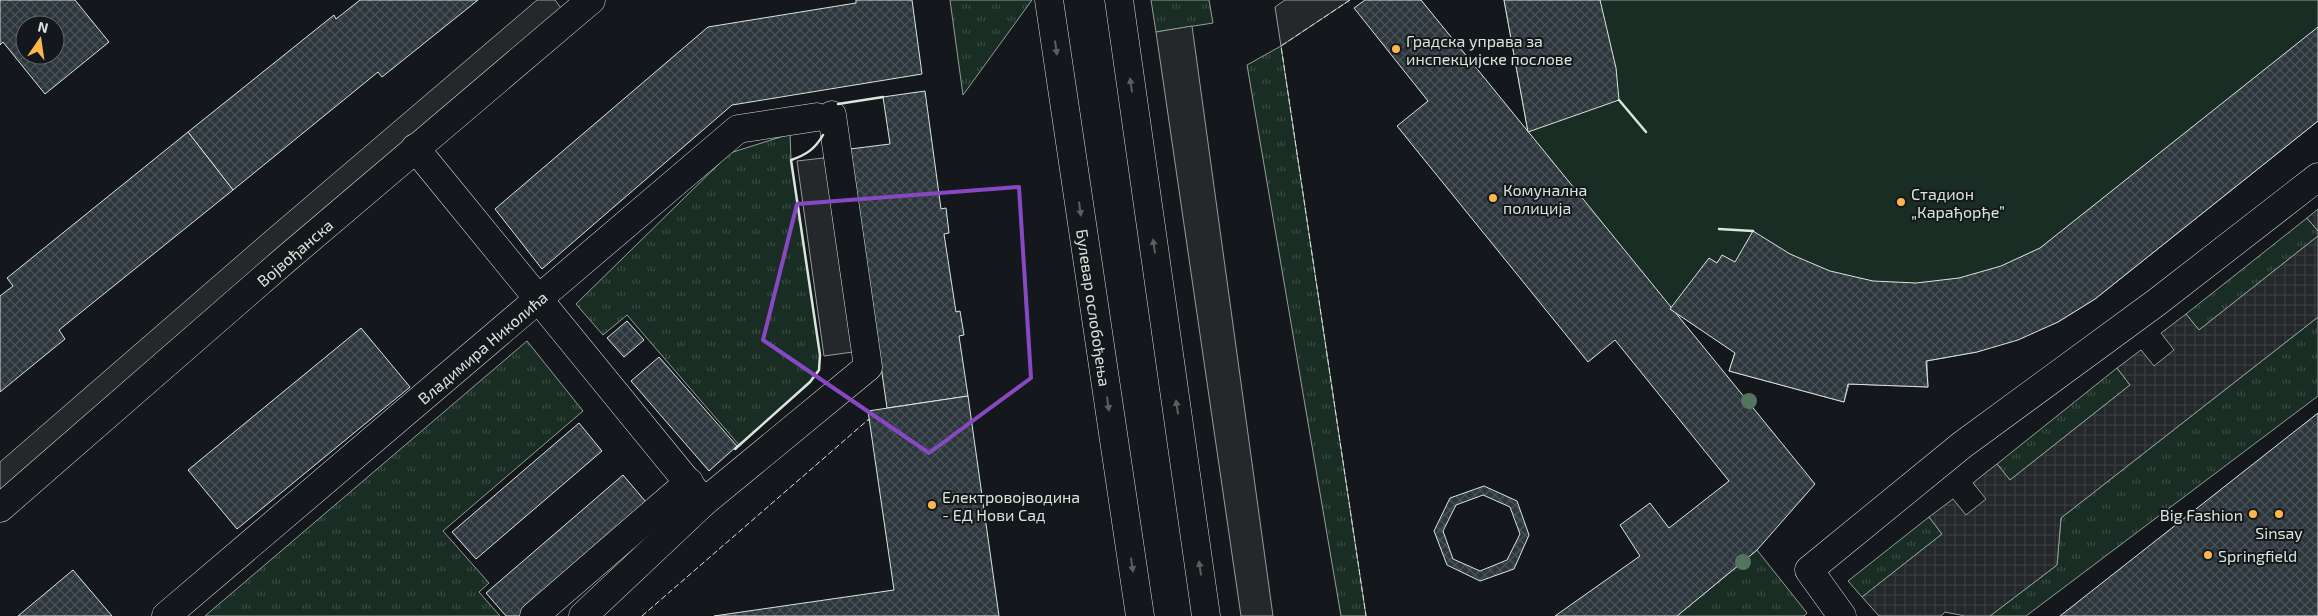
<svg xmlns="http://www.w3.org/2000/svg" width="2318" height="616" viewBox="0 0 2318 616" font-family="'Exo 2',sans-serif">
	<defs>
		<pattern id="grass-tufts" width="24" height="20" patternUnits="userSpaceOnUse" patternTransform="scale(1.25)"><rect width="24" height="20" fill="#1a2d24"/><path d="M3 7l-1-3M5 7V3M7 7l1-3M15 17l-1-3M17 17v-4M19 17l1-3" fill="none" stroke="#3b4b43"/></pattern>
		<pattern id="plaza-grid" width="8" height="8" patternUnits="userSpaceOnUse" patternTransform="scale(1.25)"><rect width="8" height="8" fill="#24282b"/><path d="M0 4h8M4 0v8" fill="none" stroke="#393d3f"/></pattern>
		<pattern id="building-cross-hatch" width="8" height="8" patternUnits="userSpaceOnUse" patternTransform="scale(1.25)"><rect width="8" height="8" fill="#2c363c"/><path d="M0 0l8 8M0 8l8-8" fill="none" stroke="#4a5358"/></pattern>
	</defs>
	<rect width="100%" height="100%" fill="#14181c"/>
	<g fill="url(#grass-tufts)" stroke="#939e99">
		<polygon points="950,0 1032,0 963,95"/>
		<polygon points="1151,0 1209,0 1213,23 1156,32"/>
		<polygon points="1281,46 1366,616 1341,616 1247,65"/>
		<polygon points="790,134 791,160 820,355 819,370 810,382 739,445 627,315 603,335 576,304 730,153"/>
		<polygon points="2307,218 2318,231 2318,236 2199,330 2186,314"/>
		<polygon points="2318,317 2318,396 2026,616 1990,616 2057,565 2061,518"/>
		<polygon points="527,341 583,411 443,531 489,583 479,592 500,616 205,616"/>
		<polygon points="2117,368 2130,385 2010,480 1997,464"/>
		<polygon points="1929,517 1942,534 1862,597 1848,581"/>
		<polygon points="1757,550 1807,613 1804,616 1677,616"/>
	</g>
	<polygon fill="#1a2d24" stroke="#939e99" points="1504,0 2318,0 2318,121 2095,299 2058,322 1977,352 1927,361 1928,387 1849,384 1844,402 1729,371 1735,352 1670,309 1528,132"/>
	<g fill="#24282b" stroke="#939e99">
		<polygon points="537,0 555,0 569,19 0,508 0,462 264,233"/>
		<polygon points="1285,0 1350,0 1281,46 1275,7"/>
		<polygon points="1192,26 1273,616 1241,616 1156,32"/>
		<polygon points="832,157 860,351 824,356 797,161"/>
	</g>
	<g fill="url(#plaza-grid)" stroke="#939e99">
		<polygon points="2318,209 2318,231 2307,218"/>
		<polygon points="2318,236 2318,317 2061,518 2057,565 1990,616 1965,616 1945,612 1941,616 1879,616 1862,597 1942,534 1929,517 1953,499 1966,515 1986,499 1973,483 1984,474 1997,464 2010,480 2130,385 2117,368 2141,350 2154,366 2174,350 2161,333 2186,314 2199,330"/>
	</g>
	<g fill="url(#building-cross-hatch)" stroke="#d8e6dc" fill-rule="evenodd">
		<path d="M0,0H75L109,42L45,94L3,42L0,45ZM25,25H55V55H25Z"/>
		<polygon points="360,0 478,0 382,77 378,72 233,190 188,132 334,15 336,19"/>
		<polygon points="856,0 912,0 922,74 732,105 542,269 495,209 708,27 856,3"/>
		<polygon points="1365,0 1421,0 1815,484 1757,550 1677,616 1555,616 1640,556 1620,525 1650,503 1669,528 1729,481 1615,340 1588,362 1397,126 1428,101 1354,8"/>
		<polygon points="1504,0 1600,0 1616,68 1619,100 1528,132"/>
		<polygon points="2318,27 2318,121 2095,299 2058,322 2018,340 1977,352 1926,361 1928,387 1848,384 1844,402 1729,371 1735,353 1670,309 1709,258 1717,263 1722,255 1735,262 1753,231 1790,254 1830,271 1873,281 1916,283 1959,278 2001,266 2040,248"/>
		<polygon points="925,91 941,209 946,208 949,233 944,234 956,312 960,311 964,335 959,336 968,396 887,408 850,149 890,144 883,97"/>
		<polygon points="188,132 233,190 59,330 65,339 0,392 0,296 13,286 7,278"/>
		<polygon points="627,321 644,340 624,357 607,338"/>
		<polygon points="361,328 410,387 237,529 188,470"/>
		<polygon points="659,357 737,446 709,471 631,381"/>
		<polygon points="968,396 999,616 714,616 894,590 868,411"/>
		<polygon points="2318,413 2318,616 2060,616"/>
		<polygon points="579,423 602,451 476,559 452,532"/>
		<polygon points="623,475 651,508 526,616 506,616 486,593"/>
		<path d="M1484,486L1517,501L1529,535L1514,569L1480,581L1447,565L1434,531L1450,498ZM1483,495L1510,507L1520,534L1507,560L1480,571L1453,559L1443,531L1456,505Z"/>
		<polygon points="73,570 112,616 18,616"/>
	</g>
	<g fill="none" stroke-linecap="round" stroke-linejoin="round">
		<g stroke="#d8e6dc" stroke-width="29">
			<g id="minor">
				<polyline points="415,148 704,502"/>
				<path id="s1" d="M0,508L286,259L591,0"/>
				<path id="s2" d="M166,616L738,129L817,117"/>
				<polyline points="534,616 689,482"/>
				<polyline points="583,616 704,502 868,367 832,115"/>
				<polyline points="1842,616 1809,570 1962,445 2157,302 2318,177"/>
			</g>
		</g>
		<g stroke="#d8e6dc" stroke-width="29">
			<g id="major">
				<path id="s3" d="M1049,0L1140,616"/>
				<polyline points="1119,0 1206,616"/>
			</g>
		</g>
		<use href="#minor" stroke="#14181c" stroke-width="28"/>
		<use href="#major" stroke="#14181c" stroke-width="28"/>
		<g stroke="#d8e6dc" stroke-width="1" stroke-dasharray="6 2.5" stroke-linecap="butt">
			<polyline points="1350,0 1281,46 1366,616"/>
			<polyline points="642,616 869,419 869,421"/>
		</g>
		<g stroke="#d8e6dc" stroke-width="2.5">
			<polyline points="1619,100 1646,132"/>
			<polyline points="838,104 883,97"/>
			<polyline points="1719,229 1753,231"/>
			<path d="M735,449L810,382L819,370L820,355L791,160C806,155 815,149 823,135"/>
		</g>
	</g>
	<g fill="#55745f">
		<circle cx="1749" cy="401" r="8"/>
		<circle cx="1743" cy="562" r="8"/>
	</g>
	<defs><path id="oneway-solid" d="M-6-.8H1V-3.2L6.5 0L1 3.2V.8H-6Z" transform="scale(1.25)"/></defs>
	<g fill="#59605f">
		<use href="#oneway-solid" transform="translate(1056 48) rotate(82)"/>
		<use href="#oneway-solid" transform="translate(1131 85) rotate(-98)"/>
		<use href="#oneway-solid" transform="translate(1080 209) rotate(82)"/>
		<use href="#oneway-solid" transform="translate(1154 246) rotate(-98)"/>
		<use href="#oneway-solid" transform="translate(1108 404) rotate(82)"/>
		<use href="#oneway-solid" transform="translate(1177 407) rotate(-98)"/>
		<use href="#oneway-solid" transform="translate(1132 565) rotate(82)"/>
		<use href="#oneway-solid" transform="translate(1200 568) rotate(-98)"/>
	</g>
	<path fill="none" stroke="#8948c3" stroke-width="4" stroke-linejoin="round" d="M1019,187L1031,378L929,453L763,340L797,204Z"/>
	<g fill="#ffb74d" stroke="#14181c" stroke-width="2">
		<circle cx="1396" cy="49" r="5"/>
		<circle cx="1493" cy="198" r="5"/>
		<circle cx="1901" cy="202" r="5"/>
		<circle cx="932" cy="505" r="5"/>
		<circle cx="2253" cy="514" r="5"/>
		<circle cx="2279" cy="514" r="5"/>
		<circle cx="2208" cy="555" r="5"/>
	</g>
	<g text-anchor="middle" dominant-baseline="central" stroke-width="4" stroke-linejoin="round" paint-order="stroke">
		<g font-size="16" fill="#d8e6dc" stroke="#14181c" text-anchor="start">
			<text x="1406" y="40">Градска управа за<tspan x="1406" dy="18">инспекцијске послове</tspan></text>
			<text x="1503" y="189">Комунална<tspan x="1503" dy="18">полиција</tspan></text>
			<text x="1911" y="193">Стадион<tspan x="1911" dy="18">„Карађорђе”</tspan></text>
			<text x="942" y="496">Електровојводина<tspan x="942" dy="18">- ЕД Нови Сад</tspan></text>
			<text x="2243" y="514" text-anchor="end">Big Fashion</text>
			<text x="2279" y="532" text-anchor="middle">Sinsay</text>
			<text x="2218" y="555">Springfield</text>
		</g>
		<g font-size="16" fill="#d8e6dc" stroke="#14181c">
			<text stroke="none"><textPath href="#s1" startOffset="390">Војвођанска</textPath></text>
			<text stroke="none"><textPath href="#s3" startOffset="311">Булевар ослобођења</textPath></text>
			<text stroke="none"><textPath href="#s2" startOffset="415">Владимира Николића</textPath></text>
		</g>
	</g>
	<g transform="translate(40 40) rotate(13)"><circle r="24" fill="#14181c" stroke="#626a69"/>
	<path d="M0-4L9 19L0 12L-9 19Z" fill="#ffb74d"/>
	<text y="-8" font-size="14" font-weight="bold" text-anchor="middle" fill="#d8e6dc">N</text>
	</g>
</svg>
